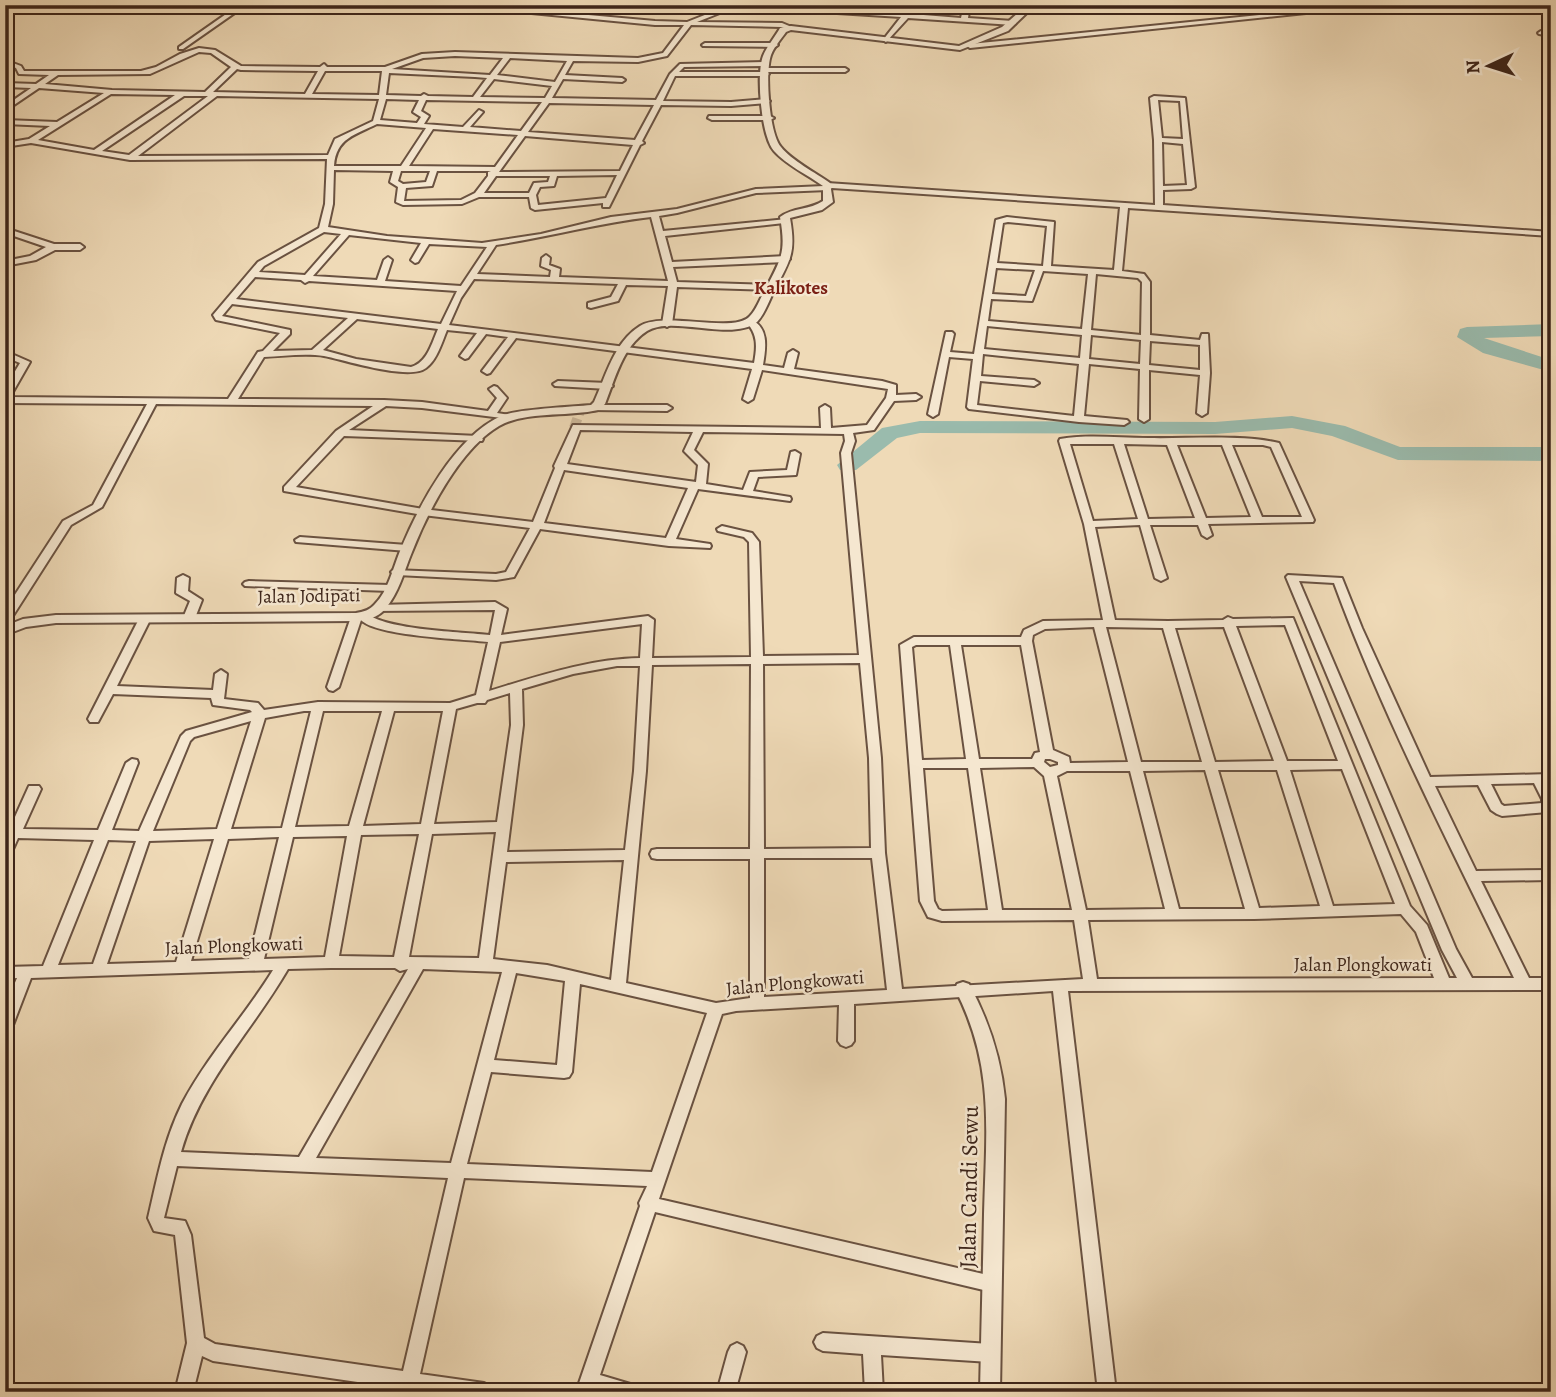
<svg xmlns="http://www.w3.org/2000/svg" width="1556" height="1397" viewBox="0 0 1556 1397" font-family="Alegreya,serif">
	<rect width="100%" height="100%" fill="#efdab7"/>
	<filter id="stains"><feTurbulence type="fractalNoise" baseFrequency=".00286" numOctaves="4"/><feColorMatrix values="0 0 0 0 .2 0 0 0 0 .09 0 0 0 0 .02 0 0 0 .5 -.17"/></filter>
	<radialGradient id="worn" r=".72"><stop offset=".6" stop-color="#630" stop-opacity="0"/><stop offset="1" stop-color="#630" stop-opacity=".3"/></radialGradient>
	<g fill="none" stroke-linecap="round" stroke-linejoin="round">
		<g fill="#9abbad" fill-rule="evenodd">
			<polygon points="1551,324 1551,336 1484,338 1551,360 1551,372 1483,353 1457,337 1460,329 1467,327"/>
			<polygon points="1292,416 1345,426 1400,447 1551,447 1551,461 1398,460 1332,436 1292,428 1215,434 920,433 897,438 856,470 840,470 837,465 882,428 920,421 1215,422"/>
		</g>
		<polyline stroke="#cbb698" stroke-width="10" stroke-dasharray="10 4.5" stroke-linecap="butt" points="574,428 580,411"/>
		<g stroke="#6a5241" stroke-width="4">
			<g id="minor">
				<polygon points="239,5 246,5 183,49 179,49 179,47"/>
				<path d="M450,5H477L655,21L687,22L730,5H740L697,22L782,23L794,28L791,30L781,27L691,25L667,56L638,62L573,61L565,75L622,78L625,80L622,82L563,79L552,98L656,100L670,74L680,64L766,62L769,64L766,66L684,67L679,72H766L763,70L766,68H845L848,70L845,72H766L769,74L766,76H675L663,101L731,102L766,99L770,101L766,103L731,106L661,105L642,141L644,143L640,145L609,207H603V203L535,210L531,208L529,197H479L462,204L403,205L396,202L398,187L390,182L393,171L334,170L333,204L328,227L387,236L482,243L541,234L611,217L677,209L756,189L824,186L827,183L1155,205L1154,140L1150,98L1154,96L1185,98L1195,187L1191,189L1163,190V205L1551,232V236L1128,208L1122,271L1144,274L1150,282V335L1200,340L1202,334H1208L1210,373L1207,413L1202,416L1197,413L1200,375L1149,370V419L1144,422L1139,419L1140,369L1089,364L1084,416L1127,420L1129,422L1124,425L1079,422L969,409L967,407L973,359L949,357L938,414L933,417L928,414L946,332H952L954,334L950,352L974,354L996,220L1007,217L1054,222L1051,266L1114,270L1120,207L832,188L828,190L756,193L677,213L659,216L663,231L787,219V223H784L665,236L672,262L786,256L790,259L786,262L673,267L677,282L773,285L776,286V290L677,287L672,324L667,327L662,324L668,286L626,285L618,301L591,308L588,307V303L611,297L618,284L474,279L461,298L449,325L754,363C757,347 758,334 746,322L750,319C769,327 766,347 763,365L784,368L788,353L793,350L798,353L794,369L882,381L896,385V395L916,394L921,397L916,400L894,401L874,430L853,433L855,441L851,453L881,758L885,853L902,989L1083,979L1074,920L942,921L928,917L920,901L900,645L914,637H1021L1024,630L1043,621L1103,620L1084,524L1059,441L1060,439C1089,434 1119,438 1148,438C1187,439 1242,434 1279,443L1314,520L1313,522L1208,524L1212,535L1207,538L1202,535L1198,525H1150L1167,578L1161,581L1155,578L1140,525L1095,527L1115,620L1168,621L1223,620L1228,617L1233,619L1293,618L1410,906L1427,925L1449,978H1457L1442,950L1286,577L1288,575L1342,578L1362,628L1430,777L1551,774V783H1547L1551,790V811L1548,812L1502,816L1497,814L1491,810L1478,785L1435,786L1476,871L1551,870V880L1481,881L1529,978H1551V990L1068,991L1116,1392H1098L1053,991L854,1004V1041L851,1045L846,1047L841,1045L838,1041L839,1005L736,1011L722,1014L659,1199L992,1276L998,1278L1001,1284L998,1290L992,1292L655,1212L600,1375L637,1386L640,1392H576L640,1206L639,1203L647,1186L464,1178L420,1374L484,1383L490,1386L493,1392H398L399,1388L213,1361L202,1356L193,1392H175L187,1343L175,1235L154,1231L148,1218C157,1180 164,1140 182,1104C207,1056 245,1016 273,970L31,978L13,1025L10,1029L5,1031V1006L17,978L5,979V967L43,966L94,840L18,838L10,856L5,858V828H10L29,786H39L41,789L23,829L98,830L126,763L132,759L137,760L138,763L112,830L139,831L181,736L186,731L252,712L250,710L213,705L211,698L113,694L98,722H90L88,719L141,615H149L151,618L117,686L213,690L215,674L221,670L227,674L224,699L258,703L264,710L318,702L450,703L476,695L488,642C462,639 376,636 361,620L339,687L333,691L329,690L327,687L352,614L367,613C384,630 463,632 490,635L495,610L373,611L371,609L373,607L377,605L495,602L507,609L501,635L648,616L654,620L652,658L751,657L749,542L744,537L718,531L717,529L722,526L752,533L759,542L763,656L859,655L841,453L845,441L844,434L703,432L694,450L708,464L706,484L743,490L750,472L787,470L791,452L795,451L800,454L796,475L758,477L753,491L790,497L791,499L790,501L698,489L676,539L710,544L711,546L710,548L669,546L540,529L514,577L496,580L397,575L393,574L391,572L393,570L496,574L506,572L530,528L423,515L284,491V487L336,431L373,406L156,404L102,507L71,525L9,622L5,623V610L63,521L93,505L147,404L5,403V388L20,363L5,357V351L30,362L10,397L228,399L258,352L263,351L280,333L216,320L213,315L258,262L319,228L325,204L327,159L130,160L31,143L5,147V143L29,139L50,126L5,124V120L57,122L104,93L39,88L5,111V106L31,88L5,87V83L36,84L49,75L19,74L16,68L5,64V60L21,66L24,71H141L156,67L180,54L199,48L215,50L241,66L320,67L324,64L327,67H385L422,54L455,52L638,58L663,53L684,25H655ZM199,52L211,53L231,67L205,92L112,90L45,84L58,75L150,74ZM455,56L503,58L490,75L392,69L423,58ZM510,58L567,61L555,82L497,75ZM237,69L241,70L318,71L305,94L213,92ZM325,71H382L379,95L312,94ZM389,73L475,77L487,78L473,97L428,96L424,94L421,96L386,95ZM494,79L552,86L545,98L480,97ZM111,94L175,95L94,150L38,140ZM184,96H208L129,155L102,151ZM217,96L379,99L373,121L335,139L328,155L138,156ZM386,99L419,100L413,112L421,117L417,123L380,120ZM426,100L542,102L521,131L470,127L483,112L479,110L463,127L424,124L429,116L421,111ZM1158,100L1180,101L1183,139L1162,138ZM549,103L654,105L635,140L528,132ZM377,124L426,128L401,166H334C336,138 355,135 377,124ZM433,129L518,135L495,167L409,166ZM525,136L633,145L620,171L499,172ZM1162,142L1183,144L1187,185L1163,186ZM401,171H430L426,182L403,184L398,181ZM437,171H491L488,172V176L475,193L461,200L404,201L406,188L432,186ZM617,175L606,198L538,205L536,195L540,187L554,186L557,176ZM496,176H550L548,182L534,183L529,193H484ZM651,217L668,281L559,277L560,269L549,265L550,258L546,255L542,258L541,266L551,270L550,277L477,274L496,245C548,237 599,223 651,217ZM1008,222L1047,226L1043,266L997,263L1003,223ZM324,232L341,234L305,275L259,272L264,266ZM349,235L421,243L411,260L415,263L418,262L429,244L487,247L461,286L385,281L392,260L388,257L384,260L377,280L313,276ZM996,268L1035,270L1026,296L992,294ZM1043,271L1088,274L1082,329L988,321L991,299L1032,301ZM1096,274L1138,278L1142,282L1141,335L1091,330ZM255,277L301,280L305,283L309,281L457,291L441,324L236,299ZM232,304L348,318L312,350L273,351L290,334V330L222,316ZM357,319L438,329C432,343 427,363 411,367L356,359L323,350ZM987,326L1082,335L1080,358L984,349ZM447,330L477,333L460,356L465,359L468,358L486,334L508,337L482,371L487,374L490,373L516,338L752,369L743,399L748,402L753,399L762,370L888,389L886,398L867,425L831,428L830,408L825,405L820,408L821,428L573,425L554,466L555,468L533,522L423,509L296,487L344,436L482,441L483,439L478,436L349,430L386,406L422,408L510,419V415L497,413L507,398L497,387L494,386L489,389L497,398L488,411L422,402L384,400L238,399L264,357C283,356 306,353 324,356C345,360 409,381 426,368C437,360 442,342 447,330ZM1091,335L1141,340L1140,364L1089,359ZM1150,341L1200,345V370L1149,365ZM983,354L1079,364L1074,416L977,405L980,381L1034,386L1039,383L1034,380L981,376ZM580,430L693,432L684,451L698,465L696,482L567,464ZM1070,444H1114L1138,519L1093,521ZM1124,444L1167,445L1195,518L1148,519ZM1177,445H1222L1251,517L1206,518ZM1232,445H1263L1271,447L1302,517H1262ZM564,470L688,488L666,538L544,523ZM1299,581L1334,583C1384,719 1452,849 1514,978H1472L1456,949ZM642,624L640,658C588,659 539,676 489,691L500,642ZM1285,625L1338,761H1287L1236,626ZM1094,627L1128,762L1070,763L1069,757L1053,750L1032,641L1033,635L1045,629ZM1106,627L1163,628L1202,762H1141ZM1224,627L1274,761L1215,762L1175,628ZM916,645H950L966,759L922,760L912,647ZM961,645H1021L1040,752L1035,753L1032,759H979ZM860,663L869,758L871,848L764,849L763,664ZM751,664L750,849H657L652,850L650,854L652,858L657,859H750V998L716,1003L626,983L646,771L652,665ZM617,666H640L634,771L625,850L507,852L523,725L522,689L573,674ZM510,693L511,725L497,822L434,824L456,709L477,703H485L487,700ZM304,711H311L282,828L231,829L265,718ZM323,711H382L349,826L295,827ZM394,711H443L421,824L363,826ZM251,721L217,829L153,831L190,741L194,737ZM1045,759H1050L1058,762V765L1050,767L1044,762ZM1034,767L1044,776L1072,910H1002L980,768ZM923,768H968L988,910L942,911L938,909L934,901ZM1342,769L1395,904L1333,906L1290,770ZM1205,770L1245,909H1179L1143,771ZM1218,770H1277L1320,906L1259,908ZM1067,771H1130L1165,909L1086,910L1057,776ZM1534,783L1542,799V803L1504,806L1501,804L1491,784ZM496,832L479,958L409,957L432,834ZM419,834L394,957L339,956L361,835ZM347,836L325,957L264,959L293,837ZM279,837L249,959L191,961L228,839ZM214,839L176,962L107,964L149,841ZM108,840L136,841L93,964L58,965ZM764,858H872L887,990L764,997ZM624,860L611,980L547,965L493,959L506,862ZM1401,914L1416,932L1434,978L1097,979L1088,920L1254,919ZM331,968H395L400,971L408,969L299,1157L181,1152C201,1082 252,1031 288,969ZM423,969L502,972L451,1163L316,1158ZM516,973L565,981L557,1065L494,1060ZM580,984L707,1013L652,1172L467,1164L491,1072L564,1078L569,1077L572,1072ZM177,1166L448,1178L403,1371L215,1344L204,1338L191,1235L185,1221L164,1218Z"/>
				<polygon points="911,5 918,5 911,14 961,18 964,5 970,5 968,18 1013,21 1016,23 1013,25 908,18 886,42 883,40 901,17 805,11 802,9 805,7 904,14"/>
				<polygon points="1359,5 1383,5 970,48 967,46 970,44"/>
				<polygon points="1541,31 1551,32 1551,36 1539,34 1538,33"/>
				<polygon points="705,43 775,43 778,45 775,47 703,46 702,45"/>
				<polygon points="709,116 770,116 774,118 770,120 712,120 708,118"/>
				<polygon points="5,228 54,244 80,244 84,247 80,250 55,250 36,260 5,266 5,261 30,256 46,247 5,233"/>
				<polygon points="558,381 608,383 613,386 608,389 555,386 553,384"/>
				<polygon points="594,405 667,405 672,408 667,411 591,410 589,408"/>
				<polygon points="300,537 407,545 412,548 407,551 296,542 295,540"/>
				<polygon points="183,575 189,578 188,591 202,600 195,618 189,622 183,618 190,601 176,593 177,578"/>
				<polygon points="249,581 390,585 396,588 390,591 245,586 243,584 245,582"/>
				<polygon points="823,1333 990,1344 996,1347 999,1353 996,1359 990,1362 881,1355 883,1392 865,1392 863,1354 823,1351 817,1348 814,1342 817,1336"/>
				<polygon points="737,1343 743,1346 746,1352 735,1392 717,1392 728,1352 731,1346"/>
			</g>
		</g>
		<g stroke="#6a5241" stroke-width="4">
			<g id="tertiary">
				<path d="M1027,5H1035L1008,31L960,50L791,30L786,32C781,39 774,47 771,55C765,72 769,133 781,147C791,160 816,173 830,183L833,202L822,210L790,218C796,252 791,259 775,289C770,298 765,314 757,322C733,342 672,315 647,331C623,346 615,379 605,404L598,410C568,417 525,411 499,426C460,449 428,511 412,552C404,571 399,593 385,609C378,618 366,620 356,621L56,623L26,627L5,635V626L23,619L56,615L356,613C363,612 370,610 375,604C388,591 393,568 400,551C419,505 454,438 501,416C516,409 571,407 591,405L594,402C606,376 614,342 640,326C664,311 735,334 750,316C757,309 761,296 766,288C782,258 786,251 780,217C793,207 810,210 823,201V186C808,175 786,165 774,151C761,136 756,74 763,56C767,46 775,37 780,28L791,26L959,46L1002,27Z"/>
				<path d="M963,982L969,984C989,1021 1001,1058 1005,1099L1000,1392H980C981,1333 983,1274 984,1214C986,1131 995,1066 955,989L957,984Z"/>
			</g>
		</g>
		<use href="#minor" fill="#f5e7d0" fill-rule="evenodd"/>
		<use href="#tertiary" fill="#f5e7d0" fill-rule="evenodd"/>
	</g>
	<g text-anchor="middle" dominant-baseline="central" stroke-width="5" stroke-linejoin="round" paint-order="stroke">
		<g font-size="19" font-weight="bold" fill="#7a1f14" stroke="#f5e7d0">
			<text x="791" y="288">Kalikotes</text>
		</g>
		<g font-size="19" fill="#3d251a" stroke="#f5e7d0">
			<text transform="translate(309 596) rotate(-1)">Jalan Jodipati</text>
			<text transform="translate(234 946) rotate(-2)">Jalan Plongkowati</text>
			<text x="1363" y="965">Jalan Plongkowati</text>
			<text transform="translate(795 983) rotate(-5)">Jalan Plongkowati</text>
		</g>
		<g font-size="23" fill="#3d251a" stroke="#f5e7d0">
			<text transform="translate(969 1187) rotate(-89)">Jalan Candi Sewu</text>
		</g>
	</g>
	<rect width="1556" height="1397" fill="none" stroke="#efdab7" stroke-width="28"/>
	<rect x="7" y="7" width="1542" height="1383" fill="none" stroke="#3d251a" stroke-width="3.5"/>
	<rect x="14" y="14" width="1528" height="1369" fill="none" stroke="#3d251a" stroke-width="2"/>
	<g transform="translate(1489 66) rotate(266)" stroke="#f5e7d0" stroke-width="5" paint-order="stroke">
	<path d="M0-5L12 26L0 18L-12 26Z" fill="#3d251a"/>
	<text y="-10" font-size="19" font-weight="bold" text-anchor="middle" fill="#3d251a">N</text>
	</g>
	<rect width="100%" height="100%" filter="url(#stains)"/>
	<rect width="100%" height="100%" fill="url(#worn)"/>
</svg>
